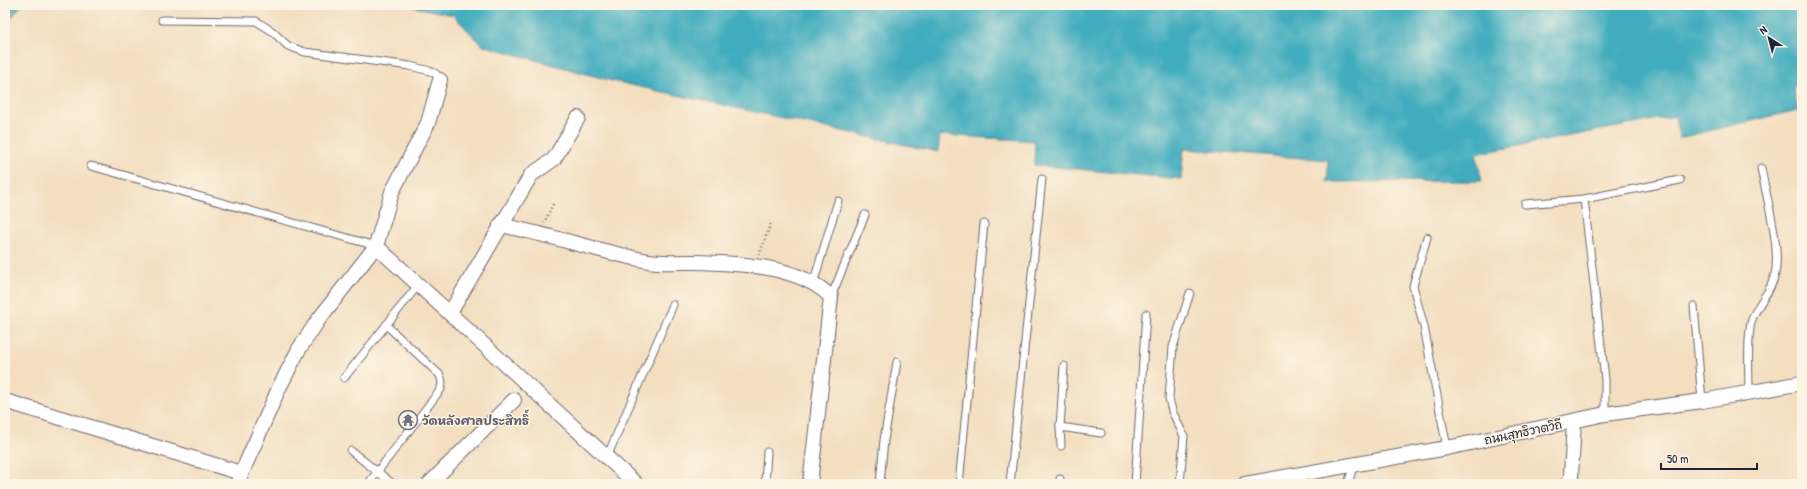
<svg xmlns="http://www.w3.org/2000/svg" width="1807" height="489" viewBox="0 0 1807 489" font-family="'Patrick Hand','Playpen Sans Thai',sans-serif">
	<rect width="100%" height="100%" fill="#fcf5e5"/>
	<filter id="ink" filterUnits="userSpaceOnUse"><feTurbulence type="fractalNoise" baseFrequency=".025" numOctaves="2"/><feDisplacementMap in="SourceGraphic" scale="8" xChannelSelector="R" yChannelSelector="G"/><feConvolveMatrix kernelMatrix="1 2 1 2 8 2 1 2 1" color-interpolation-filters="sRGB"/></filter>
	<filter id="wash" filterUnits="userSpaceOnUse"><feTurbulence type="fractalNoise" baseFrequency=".012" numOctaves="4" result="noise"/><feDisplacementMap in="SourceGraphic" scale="16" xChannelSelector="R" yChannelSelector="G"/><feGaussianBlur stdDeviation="0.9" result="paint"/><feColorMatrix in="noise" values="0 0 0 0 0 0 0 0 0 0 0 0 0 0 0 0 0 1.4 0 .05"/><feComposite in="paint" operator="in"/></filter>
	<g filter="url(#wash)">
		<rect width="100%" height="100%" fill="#f3dec0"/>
		<g fill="#3facbd" stroke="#30677c">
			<polygon points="5,5 23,5 18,9 5,27"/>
			<polygon points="405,5 1802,5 1802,83 1793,87 1798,110 1679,138 1675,116 1476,154 1482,181 1327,182 1328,160 1184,149 1181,179 1034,165 1035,141 940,135 938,152 608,80 482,45 453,15"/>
		</g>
	</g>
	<g filter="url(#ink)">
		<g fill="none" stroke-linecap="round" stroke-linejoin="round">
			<g stroke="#6b646a" stroke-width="9">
				<g id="lane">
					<polyline points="162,20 256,21 272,31 288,46 305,52 410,66 430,71 436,74 440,80"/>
					<polyline points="91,166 376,246"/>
					<polyline points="1584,199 1680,180"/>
					<polyline points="1525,204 1584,199 1605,379 1605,414"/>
					<polyline points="1427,237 1413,286 1424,327 1447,448"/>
					<polyline points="813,284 838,201"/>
					<polyline points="831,297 865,215"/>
					<polyline points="1694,306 1702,401"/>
					<polyline points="344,378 419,284"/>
					<path d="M1749,391C1749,373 1747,340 1751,323C1755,305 1772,292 1775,274C1781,247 1766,196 1761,168"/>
					<polyline points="1060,427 1101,433"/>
					<polyline points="1061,446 1060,427 1064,366"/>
					<polyline points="351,451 393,484"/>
					<polyline points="607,457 673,305"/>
					<polyline points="368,484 441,389 442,382 440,375 386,325"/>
					<polyline points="765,484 767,452"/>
					<polyline points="880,484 884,440 897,362"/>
					<polyline points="959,484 984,224"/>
					<polyline points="1010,484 1042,179"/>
					<polyline points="1060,484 1060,479"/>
					<polyline points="1135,484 1146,314"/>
					<polyline points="1180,484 1184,436 1172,411 1169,398 1173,347 1190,293"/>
					<polyline points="1348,484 1354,464"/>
				</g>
			</g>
			<g stroke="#6b646a" stroke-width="16">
				<g id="street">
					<path d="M500,225C550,235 598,251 648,261C661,263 676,262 690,262C734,263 798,264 831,297L810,484"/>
					<polyline points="376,246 636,484"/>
					<polyline points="450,313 531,175 554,159 578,118"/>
					<polyline points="5,401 241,473"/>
					<polyline points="237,484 279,388 299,349 319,319 376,246 392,192 428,123 440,80"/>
					<polyline points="429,484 514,400"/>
					<polyline points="1245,484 1447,448 1605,414 1702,401 1802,383"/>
					<polyline points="1568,484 1571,477 1574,421"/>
				</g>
			</g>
			<g stroke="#6b646a" stroke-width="2.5" stroke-dasharray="1 3" stroke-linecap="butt">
				<polyline points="544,223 553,204"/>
				<polyline points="759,255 771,223"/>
			</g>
			<use href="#lane" stroke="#fff" stroke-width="7"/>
			<use href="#street" stroke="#fff" stroke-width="14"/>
		</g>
	</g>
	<defs>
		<g id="temple-ring" transform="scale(1)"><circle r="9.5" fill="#fcf5e5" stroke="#6b7280" stroke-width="1.5"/><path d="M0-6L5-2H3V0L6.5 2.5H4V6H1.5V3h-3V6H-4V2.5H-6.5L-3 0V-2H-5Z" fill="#6b7280"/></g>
	</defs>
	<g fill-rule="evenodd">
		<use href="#temple-ring" x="408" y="420"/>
	</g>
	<g text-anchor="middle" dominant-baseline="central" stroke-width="3" stroke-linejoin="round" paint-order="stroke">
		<g font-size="12" font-weight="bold" fill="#5b616d" stroke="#fcf5e5" text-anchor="start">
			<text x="422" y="420">วัดหลังศาลประสิทธิ์</text>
		</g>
		<g font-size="12" fill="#22223b" stroke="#fcf5e5">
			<text transform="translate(1523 432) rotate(-12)">ถนนสุทธิวาตวิถี</text>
		</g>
	</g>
	<rect width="1807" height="489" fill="none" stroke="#fcf5e5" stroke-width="20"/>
	<g transform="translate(1769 38) rotate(324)" stroke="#fcf5e5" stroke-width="3" paint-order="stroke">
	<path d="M0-3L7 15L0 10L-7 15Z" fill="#22223b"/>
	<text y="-6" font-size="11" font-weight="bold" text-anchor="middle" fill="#22223b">N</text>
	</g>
	<path d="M1661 463v6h96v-6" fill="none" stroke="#22223b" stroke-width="2"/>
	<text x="1667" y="463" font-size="12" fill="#22223b" stroke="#fcf5e5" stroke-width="3" paint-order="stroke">50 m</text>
</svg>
